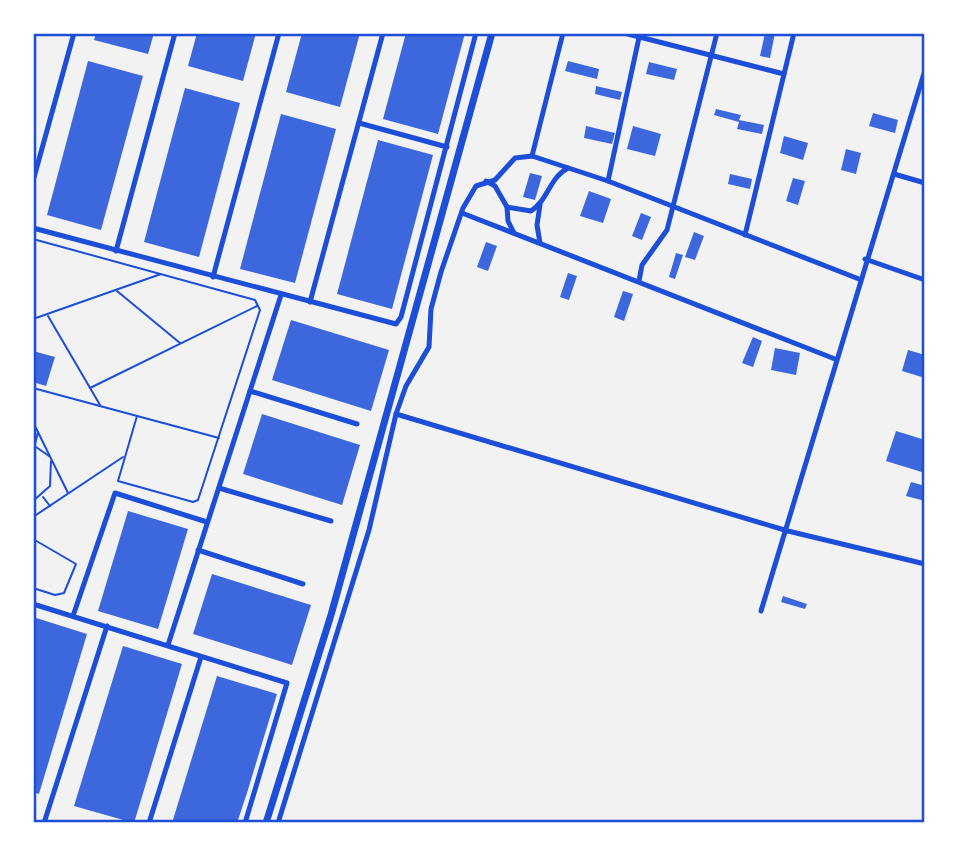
<svg xmlns="http://www.w3.org/2000/svg" width="958" height="856" viewBox="0 0 958 856" font-family="Rubik,sans-serif">
	<rect width="100%" height="100%" fill="#f2f2f2"/>
	<g fill="#3d67dc">
		<polygon points="96,33 154,33 148,54 94,40"/>
		<polygon points="197,33 256,33 243,81 188,66"/>
		<polygon points="302,33 360,33 340,107 286,92"/>
		<polygon points="406,33 465,33 438,134 383,119"/>
		<polygon points="765,33 775,33 770,58 760,56"/>
		<polygon points="88,61 143,76 101,230 47,215"/>
		<polygon points="568,61 599,69 597,79 565,71"/>
		<polygon points="649,62 677,69 674,80 646,74"/>
		<polygon points="596,86 622,92 620,100 595,94"/>
		<polygon points="185,88 240,103 199,257 144,242"/>
		<polygon points="716,109 741,115 739,120 764,125 762,134 737,129 739,122 714,115"/>
		<polygon points="873,113 898,120 895,133 869,126"/>
		<polygon points="281,114 336,129 295,283 240,269"/>
		<polygon points="586,126 615,133 612,144 584,138"/>
		<polygon points="633,126 661,134 655,156 627,149"/>
		<polygon points="784,136 808,143 803,160 780,153"/>
		<polygon points="378,140 433,155 392,309 337,294"/>
		<polygon points="846,149 861,153 856,174 841,170"/>
		<polygon points="530,173 542,176 535,200 523,197"/>
		<polygon points="730,174 752,179 750,189 728,184"/>
		<polygon points="793,178 805,181 798,205 786,201"/>
		<polygon points="589,191 611,199 603,223 580,216"/>
		<polygon points="641,213 651,217 642,240 632,236"/>
		<polygon points="694,232 704,236 695,260 685,257"/>
		<polygon points="486,242 497,246 488,271 477,267"/>
		<polygon points="676,253 683,255 675,279 669,277"/>
		<polygon points="568,273 577,276 569,300 560,297"/>
		<polygon points="623,291 633,294 624,321 614,317"/>
		<polygon points="291,320 389,350 371,411 272,380"/>
		<polygon points="753,337 762,341 753,367 742,363"/>
		<polygon points="775,348 800,353 796,375 771,370"/>
		<polygon points="908,350 925,355 925,378 902,371"/>
		<polygon points="33,351 55,357 46,386 33,382"/>
		<polygon points="262,414 360,445 342,505 243,474"/>
		<polygon points="896,431 925,440 925,473 886,461"/>
		<polygon points="911,482 925,486 925,501 906,496"/>
		<polygon points="128,511 188,529 158,629 98,611"/>
		<polygon points="212,574 311,605 292,665 193,634"/>
		<polygon points="783,596 807,604 805,609 781,602"/>
		<polygon points="33,617 87,634 39,794 33,792"/>
		<polygon points="123,646 182,664 134,823 74,806"/>
		<polygon points="217,676 277,694 247,793 237,823 172,823"/>
	</g>
	<g fill="none" stroke-linecap="round" stroke-linejoin="round">
		<g stroke="#1d4ed8" stroke-width="2">
			<polyline points="33,239 255,300 260,310 198,500 193,502 118,481 137,416"/>
			<polyline points="117,291 180,343"/>
			<polyline points="48,316 100,405"/>
			<polyline points="33,319 161,274"/>
			<polyline points="33,388 219,438"/>
			<polyline points="90,388 257,306"/>
			<polyline points="33,422 68,493"/>
			<polyline points="35,444 38,432"/>
			<polyline points="33,445 49,456"/>
			<polyline points="43,497 50,506"/>
			<polyline points="33,501 50,486 51,461"/>
			<polyline points="33,517 123,457"/>
			<polyline points="33,539 76,564 64,593 55,595 33,588"/>
		</g>
		<g stroke="#1d4ed8" stroke-width="5">
			<polyline points="624,33 784,74"/>
			<polyline points="359,123 447,147"/>
			<polyline points="532,156 563,33"/>
			<polyline points="894,174 925,183"/>
			<polyline points="33,181 74,33"/>
			<path d="M486,181L495,186L507,207L531,211C549,199 549,178 568,168"/>
			<polyline points="608,181 640,33"/>
			<polyline points="507,207 508,221 514,233"/>
			<polyline points="462,213 835,359"/>
			<polyline points="33,228 396,324 401,317 476,33"/>
			<polyline points="745,235 794,33"/>
			<polyline points="540,243 537,225 540,205"/>
			<polyline points="116,251 175,33"/>
			<polyline points="865,259 925,280"/>
			<polyline points="213,277 279,33"/>
			<polyline points="639,281 642,265 667,230 717,33"/>
			<polyline points="310,302 383,33"/>
			<polyline points="250,391 357,424"/>
			<polyline points="396,414 788,531 925,564"/>
			<polyline points="219,488 331,521"/>
			<polyline points="198,550 303,584"/>
			<polyline points="33,604 287,683 245,823"/>
			<polyline points="761,611 925,70"/>
			<polyline points="73,616 115,493 207,522"/>
			<polyline points="168,645 281,295"/>
			<polyline points="44,823 107,626"/>
			<polyline points="149,823 201,657"/>
			<polyline points="278,823 369,530 396,414 406,386 429,347 431,309 441,272 463,208 476,186 495,180 515,158 532,156 608,181 859,279"/>
		</g>
		<polyline stroke="#1d4ed8" stroke-width="7" points="266,823 331,615 492,33"/>
	</g>
	<rect width="958" height="856" fill="none" stroke="#ffffff" stroke-width="70"/>
	<rect x="35" y="35" width="888" height="786" fill="none" stroke="#1d4ed8" stroke-width="2.5"/>
</svg>
